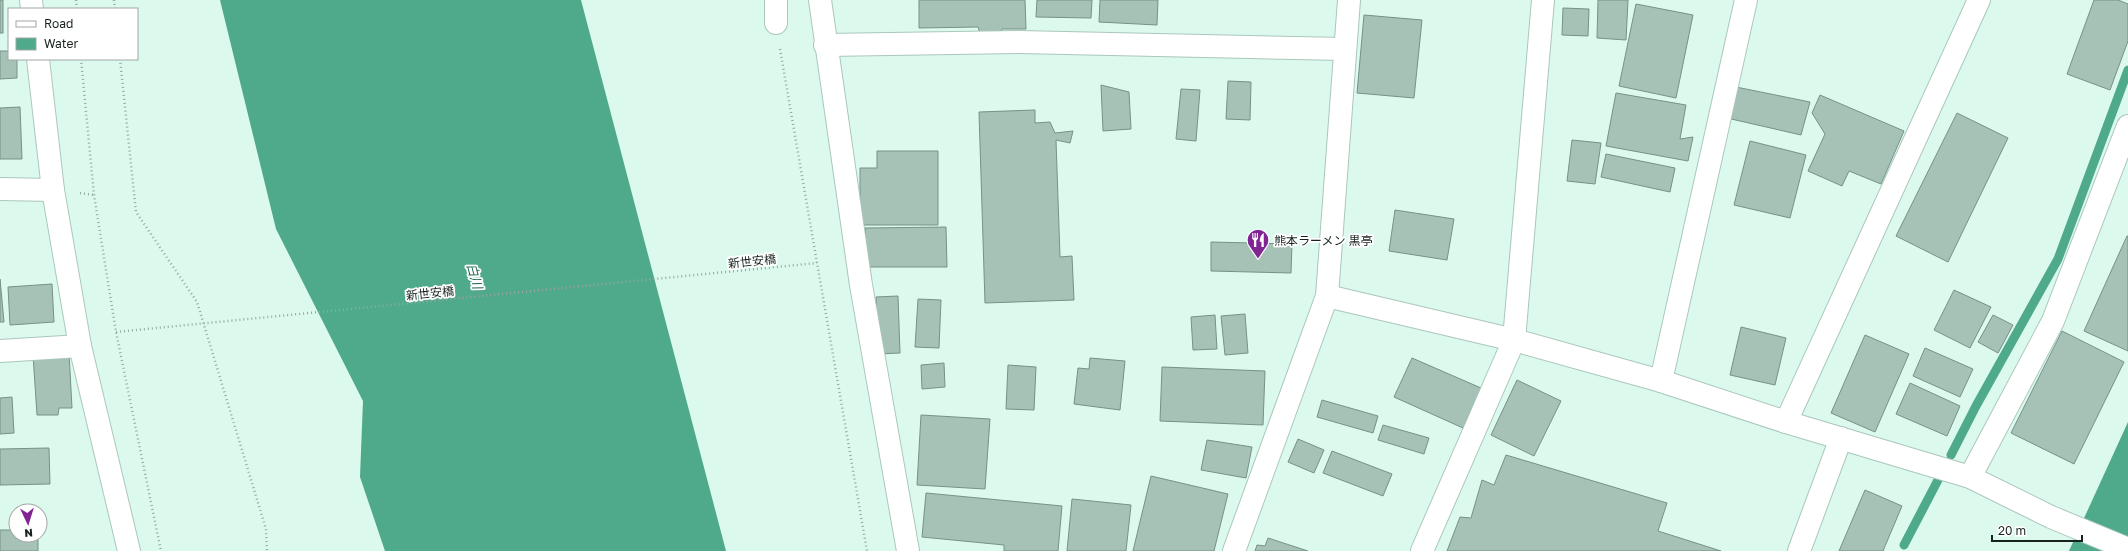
<svg xmlns="http://www.w3.org/2000/svg" width="2128" height="551" viewBox="0 0 2128 551" font-family="'Golos Text','Noto Sans JP',sans-serif">
	<rect width="100%" height="100%" fill="#dcf9ed"/>
	<g fill="#4fa98b">
		<polygon points="220,0 581,0 726,551 385,551 360,477 363,401 276,229"/>
		<polygon points="2128,422 2128,551 2069,551"/>
	</g>
	<g fill="none" stroke-linecap="round" stroke-linejoin="round">
		<g stroke="#4fa98b" stroke-width="9">
			<polyline points="1951,455 1976,406 2058,259 2128,70"/>
			<polyline points="1904,545 1938,480"/>
		</g>
	</g>
	<g fill="#a6c2b7" stroke="#769186">
		<rect x="0" y="0" width="3" height="33"/>
		<polygon points="919,0 1025,0 1026,29 1002,29 999,37 981,36 978,27 919,28"/>
		<polygon points="1037,0 1092,0 1091,18 1036,17"/>
		<polygon points="1100,0 1158,0 1157,25 1099,22"/>
		<polygon points="1598,0 1628,0 1626,40 1597,38"/>
		<polygon points="2094,0 2118,0 2128,4 2128,41 2110,90 2067,74"/>
		<polygon points="1636,4 1693,15 1676,98 1619,86"/>
		<polygon points="1563,8 1589,9 1588,36 1562,35"/>
		<polygon points="1364,15 1422,20 1414,98 1357,93"/>
		<polygon points="0,51 9,51 9,59 17,59 17,78 0,79"/>
		<polygon points="1228,81 1251,82 1250,120 1226,119"/>
		<polygon points="1101,85 1129,92 1131,129 1103,131"/>
		<polygon points="1736,87 1810,102 1801,135 1727,118"/>
		<polygon points="1181,89 1200,90 1196,141 1176,139"/>
		<polygon points="1616,93 1686,105 1680,139 1693,137 1688,161 1606,146"/>
		<polygon points="1820,95 1904,131 1881,184 1849,171 1842,186 1808,171 1825,134 1812,113"/>
		<polygon points="20,107 22,159 0,159 0,108"/>
		<polygon points="1035,110 1035,123 1050,122 1055,133 1073,131 1070,143 1056,140 1060,257 1072,256 1074,300 985,303 979,112"/>
		<polygon points="1957,113 2008,138 1948,262 1896,236"/>
		<polygon points="1572,140 1601,143 1595,184 1567,181"/>
		<polygon points="1750,141 1806,155 1790,218 1734,205"/>
		<polygon points="877,151 938,151 938,225 860,225 860,168 877,168"/>
		<polygon points="1606,154 1675,168 1670,192 1601,177"/>
		<polygon points="1395,210 1454,219 1447,260 1389,251"/>
		<polygon points="946,227 947,267 866,267 865,228"/>
		<polygon points="2127,236 2128,236 2128,351 2084,331"/>
		<polygon points="1211,242 1292,244 1291,273 1211,271"/>
		<polygon points="0,279 4,322 0,322"/>
		<polygon points="52,284 54,322 10,325 8,287"/>
		<polygon points="1954,290 1991,307 1970,348 1934,330"/>
		<polygon points="898,296 900,353 878,354 876,297"/>
		<polygon points="918,299 941,300 939,348 915,347"/>
		<polygon points="1245,314 1248,353 1225,355 1221,316"/>
		<polygon points="1215,315 1217,349 1193,350 1191,317"/>
		<polygon points="1993,315 2013,325 1998,353 1978,342"/>
		<polygon points="1741,327 1786,338 1775,385 1730,375"/>
		<polygon points="2062,331 2124,362 2074,464 2011,433"/>
		<polygon points="1865,335 1909,354 1875,432 1831,413"/>
		<polygon points="1925,348 1973,369 1960,397 1913,376"/>
		<polygon points="69,353 72,408 59,408 58,415 37,415 33,355"/>
		<polygon points="1090,358 1125,361 1120,410 1074,404 1078,368 1089,369"/>
		<polygon points="1412,358 1481,388 1463,428 1394,397"/>
		<polygon points="944,363 945,387 922,389 921,365"/>
		<polygon points="1008,365 1036,367 1034,410 1006,409"/>
		<polygon points="1162,367 1265,371 1263,425 1160,421"/>
		<polygon points="1517,380 1561,401 1534,456 1491,435"/>
		<polygon points="1910,383 1960,406 1947,436 1896,414"/>
		<polygon points="12,397 14,433 0,434 0,398"/>
		<polygon points="1322,400 1378,416 1373,433 1317,417"/>
		<polygon points="921,415 990,419 985,489 917,485"/>
		<polygon points="1383,425 1429,438 1424,454 1378,440"/>
		<polygon points="1298,439 1324,450 1314,473 1288,462"/>
		<polygon points="1207,440 1252,447 1246,478 1201,470"/>
		<polygon points="49,448 50,484 0,485 0,449"/>
		<polygon points="1332,451 1392,474 1383,496 1323,473"/>
		<polygon points="1506,455 1667,503 1658,531 1721,551 1447,551 1460,517 1471,518 1482,480 1494,485"/>
		<polygon points="1151,476 1228,494 1214,551 1133,551"/>
		<polygon points="1865,490 1902,506 1883,551 1839,551"/>
		<polygon points="926,493 1062,506 1058,551 1004,551 1004,545 922,537"/>
		<polygon points="1072,499 1131,505 1126,551 1067,551"/>
		<polygon points="0,530 16,530 16,535 38,535 38,551 0,551"/>
		<polygon points="1268,538 1308,551 1255,551 1257,545 1265,546"/>
	</g>
	<g fill="none" stroke-linecap="round" stroke-linejoin="round">
		<g stroke="#abc7bc" stroke-width="24">
			<g id="street">
				<polyline points="31,0 32,9"/>
				<polyline points="776,0 776,23"/>
				<polyline points="820,0 861,285 908,551"/>
				<polyline points="825,45 1019,42 1344,49"/>
				<polyline points="38,59 53,190 80,346 129,551"/>
				<polyline points="0,189 53,190"/>
				<polyline points="1327,296 1514,340 1661,381 1786,422 1970,477 2051,517 2128,549"/>
				<polyline points="0,351 80,346"/>
				<polyline points="1661,381 1746,0"/>
				<polyline points="1786,422 1979,0"/>
				<polyline points="1970,477 2053,321 2128,126"/>
				<polyline points="1234,551 1327,296 1349,0"/>
				<polyline points="1422,551 1514,340 1543,0"/>
				<polyline points="1799,551 1841,438"/>
			</g>
		</g>
		<g stroke="#93a9a0" stroke-width="2.5" stroke-dasharray="1 3" stroke-linecap="butt">
			<polyline points="76,0 77,9"/>
			<polyline points="114,0 115,9"/>
			<polyline points="780,49 867,551"/>
			<polyline points="81,59 94,195 116,332 161,551"/>
			<polyline points="120,59 136,212 197,302 266,529 267,551"/>
			<polyline points="80,193 94,195"/>
		</g>
		<use href="#street" stroke="#fff" stroke-width="22"/>
		<polyline stroke="#93a9a0" stroke-width="2.5" stroke-dasharray="1 3" stroke-linecap="butt" points="116,332 817,263"/>
	</g>
	<defs>
		<g id="restaurant-pin" transform="scale(1.15)"><path d="M0 17L-7.5 6A9.5 9.5 0 1 1 7.5 6Z" fill="#7f2693" stroke="#fff"/><path d="M-5-6h1v4h1v-4h1v4h1v-4h1v5L-1.5 .5V6h-2V.5L-5-1ZM5-6V6H3V1.5H1.5Q1.5-4 5-6Z" fill="#fff"/></g>
	</defs>
	<g fill-rule="evenodd">
		<use href="#restaurant-pin" x="1258" y="240"/>
	</g>
	<g text-anchor="middle" dominant-baseline="central" stroke-width="3.5" stroke-linejoin="round" paint-order="stroke">
		<g font-size="12" fill="#17221e" stroke="#fff" text-anchor="start">
			<text x="1274" y="240">熊本ラーメン 黒亭</text>
		</g>
		<g font-size="12" fill="#17221e" stroke="#fff">
			<text transform="translate(752 261) rotate(-6)">新世安橋</text>
			<text transform="translate(430 293) rotate(-6)">新世安橋</text>
		</g>
		<g font-size="13" font-style="italic" fill="#216550" stroke="#fff">
			<text transform="translate(475 276) rotate(75)">白川</text>
		</g>
	</g>
	<rect x="8" y="8" width="130" height="52" fill="#ffffff" stroke="#a2a7a5"/>
	<rect x="16" y="21" width="20" height="6" fill="#ffffff" stroke="#a2a7a5"/>
	<text x="44" y="28" font-size="12" fill="#17221e">Road</text>
	<rect x="16" y="38" width="20" height="12" fill="#4fa98b" stroke="#a2a7a5"/>
	<text x="44" y="48" font-size="12" fill="#17221e">Water</text>
	<g transform="translate(28 523) rotate(176)"><circle r="19" fill="#ffffff" stroke="#a2a7a5"/>
	<path d="M0-3L7 15L0 10L-7 15Z" fill="#7f2693"/>
	<text y="-6" font-size="11" font-weight="bold" text-anchor="middle" fill="#17221e">N</text>
	</g>
	<path d="M1992 535v6h90v-6" fill="none" stroke="#17221e" stroke-width="2"/>
	<text x="1998" y="535" font-size="12" fill="#17221e" stroke="#ffffff" stroke-width="3" paint-order="stroke">20 m</text>
</svg>
